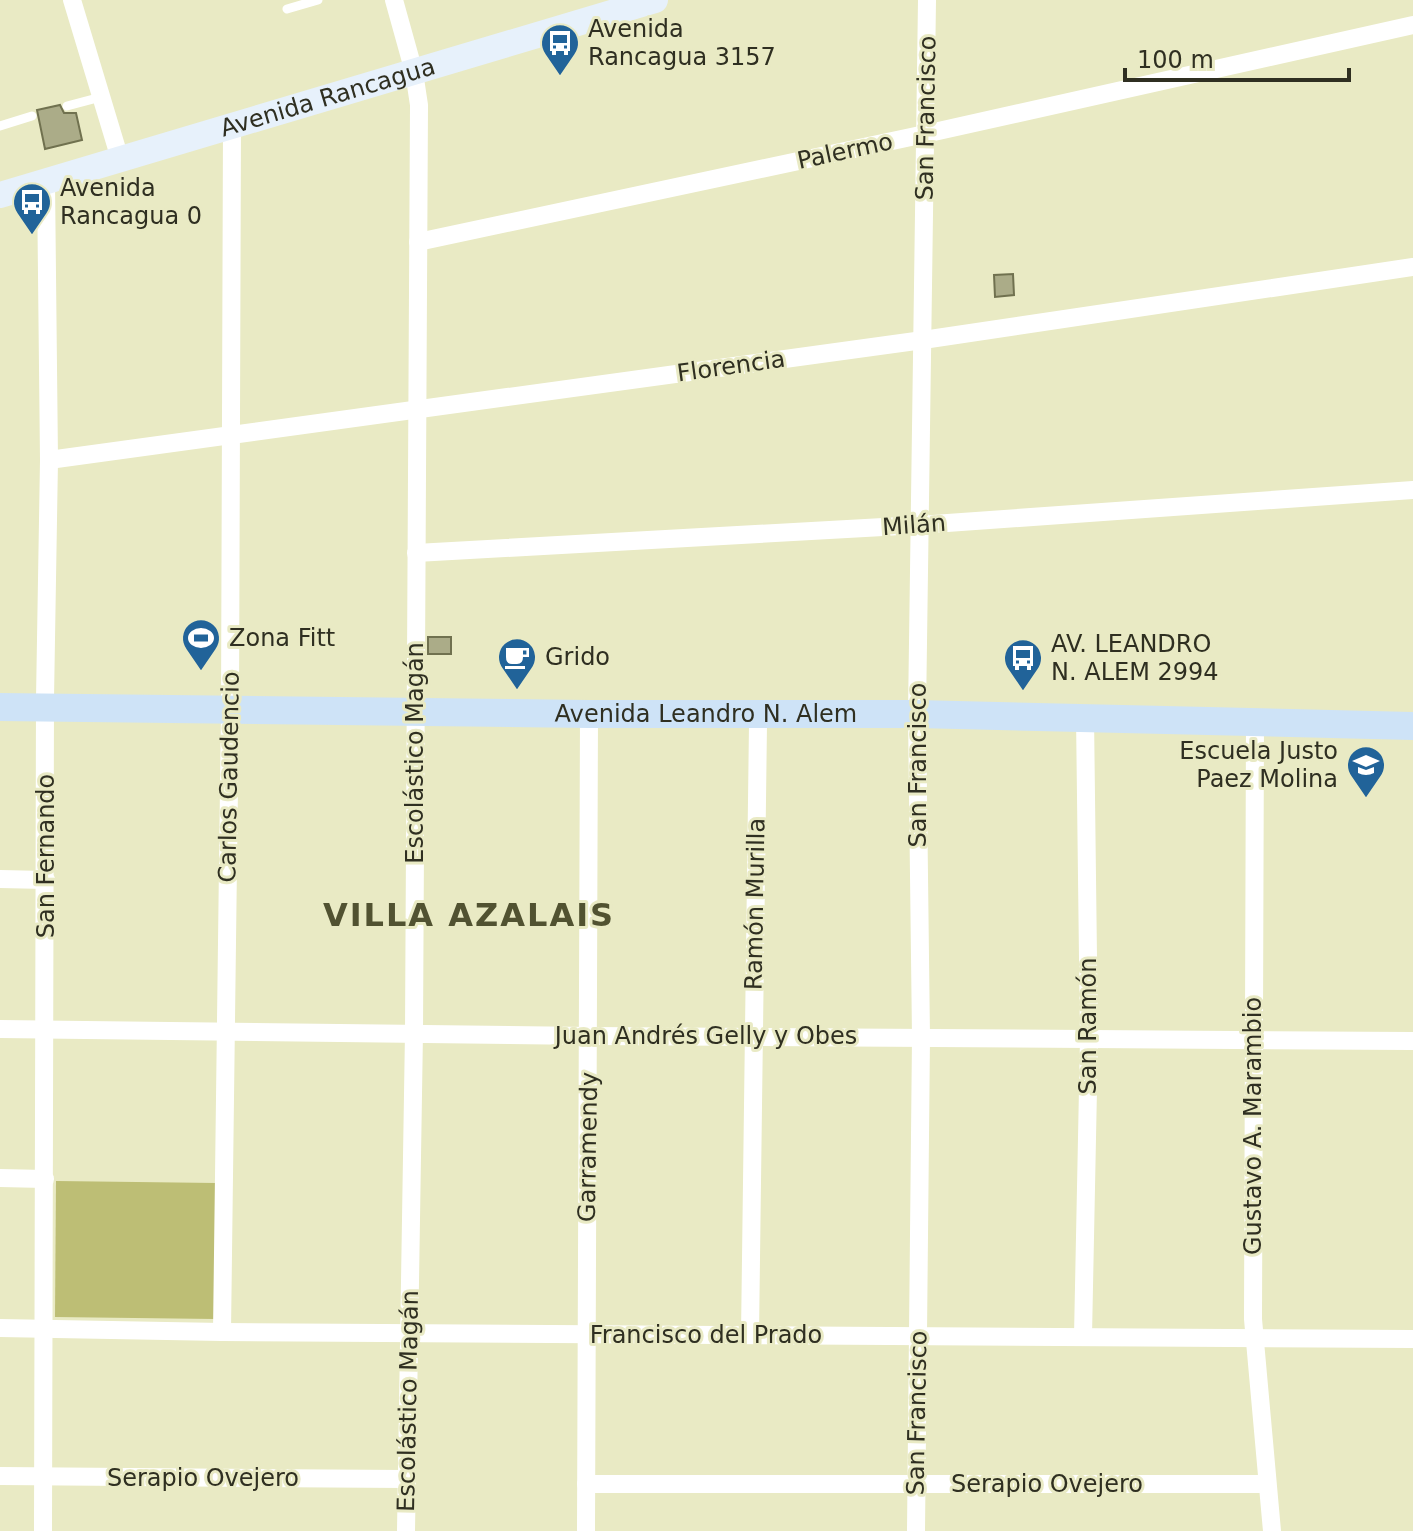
<svg xmlns="http://www.w3.org/2000/svg" width="1413" height="1531" viewBox="0 0 1413 1531" font-family="'DejaVu Sans',sans-serif">
	<rect width="100%" height="100%" fill="#e9eac4"/>
	<polygon fill="#bdbe75" points="56,1181 216,1183 215,1319 55,1317"/>
	<g fill="#abac88" stroke="#70714f" stroke-width="2">
		<polygon points="60,105 64,113 76,113 82,140 45,149 37,110"/>
		<polygon points="1013,274 1014,295 995,297 994,275"/>
		<rect x="428" y="637" width="23" height="17"/>
	</g>
	<g fill="none" stroke-linecap="round" stroke-linejoin="round">
		<g stroke="#fff" stroke-width="9">
			<polyline points="287,9 318,0"/>
			<polyline points="67,106 101,97"/>
			<polyline points="0,126 32,116"/>
		</g>
		<g stroke="#fff" stroke-width="18">
			<polyline points="72,0 120,159"/>
			<polyline points="394,0 414,72 419,105 414,1032 406,1531"/>
			<polyline points="418,242 925,134 1413,25"/>
			<polyline points="49,460 923,340 1413,267"/>
			<polyline points="416,553 919,525 1413,490"/>
			<polyline points="1255,721 1253,1319 1272,1531"/>
			<polyline points="0,879 46,880"/>
			<polyline points="0,1029 589,1036 1413,1041"/>
			<polyline points="0,1178 45,1179"/>
			<polyline points="0,1328 222,1332 1413,1339"/>
			<polyline points="222,1332 230,709 232,125"/>
			<polyline points="750,1335 758,724 756,714"/>
			<polyline points="1083,1336 1089,1039 1085,716"/>
			<polyline points="0,1476 406,1479"/>
			<polyline points="586,1484 1267,1484"/>
			<polyline points="43,1531 45,699 49,460 46,182"/>
			<polyline points="586,1531 589,714"/>
			<polyline points="916,1531 921,1037 917,714 927,0"/>
		</g>
		<path stroke="#e7f1fb" stroke-width="26" id="s1" d="M0,195L655,0"/>
		<path stroke="#cee3f7" stroke-width="28" id="s2" d="M0,707L589,714H917L1413,726"/>
	</g>
	<defs>
		<g id="bus-pin" transform="scale(2)"><path d="M0 17L-7.5 6A9.5 9.5 0 1 1 7.5 6Z" fill="#216399" stroke="#e9eac4"/><path d="M-5-6H5V4H4V6H2V4H-2V6H-4V4H-5ZM-3.5-4V0h7V-4ZM-3.5 1.2v1.5H-2V1.2ZM2 1.2v1.5H3.5V1.2Z" fill="#fff"/></g>
		<g id="stadium-pin" transform="scale(2)"><path d="M0 17L-7.5 6A9.5 9.5 0 1 1 7.5 6Z" fill="#216399" stroke="#e9eac4"/><path d="M0-5a6.5 5 0 1 0 0 10a6.5 5 0 1 0 0-10ZM-3.5-1.8h7v3.6h-7Z" fill="#fff"/></g>
		<g id="cafe-pin" transform="scale(2)"><path d="M0 17L-7.5 6A9.5 9.5 0 1 1 7.5 6Z" fill="#216399" stroke="#e9eac4"/><path d="M-5.5-4.5H6V0H3Q3 3.5 0 3.5H-2.5Q-5.5 3.5-5.5 0ZM3-3.2v2h1.7v-2ZM-6 4.5H4V6H-6Z" fill="#fff"/></g>
		<g id="school-pin" transform="scale(2)"><path d="M0 17L-7.5 6A9.5 9.5 0 1 1 7.5 6Z" fill="#216399" stroke="#e9eac4"/><path d="M0-5L7-2L0 1L-7-2ZM-4 1L0 2.5L4 1V4Q0 6-4 4Z" fill="#fff"/></g>
	</defs>
	<g fill-rule="evenodd">
		<use href="#bus-pin" x="560" y="43"/>
		<use href="#bus-pin" x="32" y="202"/>
		<use href="#stadium-pin" x="201" y="638"/>
		<use href="#cafe-pin" x="517" y="657"/>
		<use href="#bus-pin" x="1023" y="658"/>
		<use href="#school-pin" x="1366" y="765"/>
	</g>
	<g text-anchor="middle" dominant-baseline="central" stroke-width="6" stroke-linejoin="round" paint-order="stroke">
		<g font-size="24" fill="#2f2f21" stroke="#e9eac4" text-anchor="start">
			<text x="588" y="29">Avenida<tspan x="588" dy="28">Rancagua 3157</tspan></text>
			<text x="60" y="188">Avenida<tspan x="60" dy="28">Rancagua 0</tspan></text>
			<text x="229" y="638">Zona Fitt</text>
			<text x="1051" y="644">AV. LEANDRO<tspan x="1051" dy="28">N. ALEM 2994</tspan></text>
			<text x="545" y="657">Grido</text>
			<text x="1338" y="751" text-anchor="end">Escuela Justo<tspan x="1338" dy="28">Paez Molina</tspan></text>
		</g>
		<g font-size="24" fill="#2f2f21" stroke="#e9eac4">
			<text stroke="none"><textPath href="#s1" startOffset="342">Avenida Rancagua</textPath></text>
			<text transform="translate(926 118) rotate(-89)">San Francisco</text>
			<text transform="translate(845 151) rotate(-12)">Palermo</text>
			<text transform="translate(731 366) rotate(-8)">Florencia</text>
			<text transform="translate(914 525) rotate(-4)">Milán</text>
			<text stroke="none"><textPath href="#s2" startOffset="706">Avenida Leandro N. Alem</textPath></text>
			<text transform="translate(415 753) rotate(-90)">Escolástico Magán</text>
			<text transform="translate(918 765) rotate(-90)">San Francisco</text>
			<text transform="translate(229 777) rotate(-89)">Carlos Gaudencio</text>
			<text transform="translate(46 856) rotate(-90)">San Fernando</text>
			<text transform="translate(755 904) rotate(-89)">Ramón Murilla</text>
			<text transform="translate(1088 1026) rotate(-90)">San Ramón</text>
			<text x="706" y="1036">Juan Andrés Gelly y Obes</text>
			<text transform="translate(1253 1126) rotate(-90)">Gustavo A. Marambio</text>
			<text transform="translate(588 1147) rotate(-89)">Garramendy</text>
			<text x="706" y="1335">Francisco del Prado</text>
			<text transform="translate(408 1401) rotate(-89)">Escolástico Magán</text>
			<text transform="translate(917 1413) rotate(-89)">San Francisco</text>
			<text x="203" y="1478">Serapio Ovejero</text>
			<text x="1047" y="1484">Serapio Ovejero</text>
		</g>
		<g font-size="32" font-weight="bold" letter-spacing="2" fill="#515231" stroke="#e9eac4">
			<text x="469" y="915">VILLA AZALAIS</text>
		</g>
	</g>
	<path d="M1125 68v12h224v-12" fill="none" stroke="#2f2f21" stroke-width="4"/>
	<text x="1137" y="68" font-size="24" fill="#2f2f21" stroke="#e9eac4" stroke-width="6" paint-order="stroke">100 m</text>
</svg>
